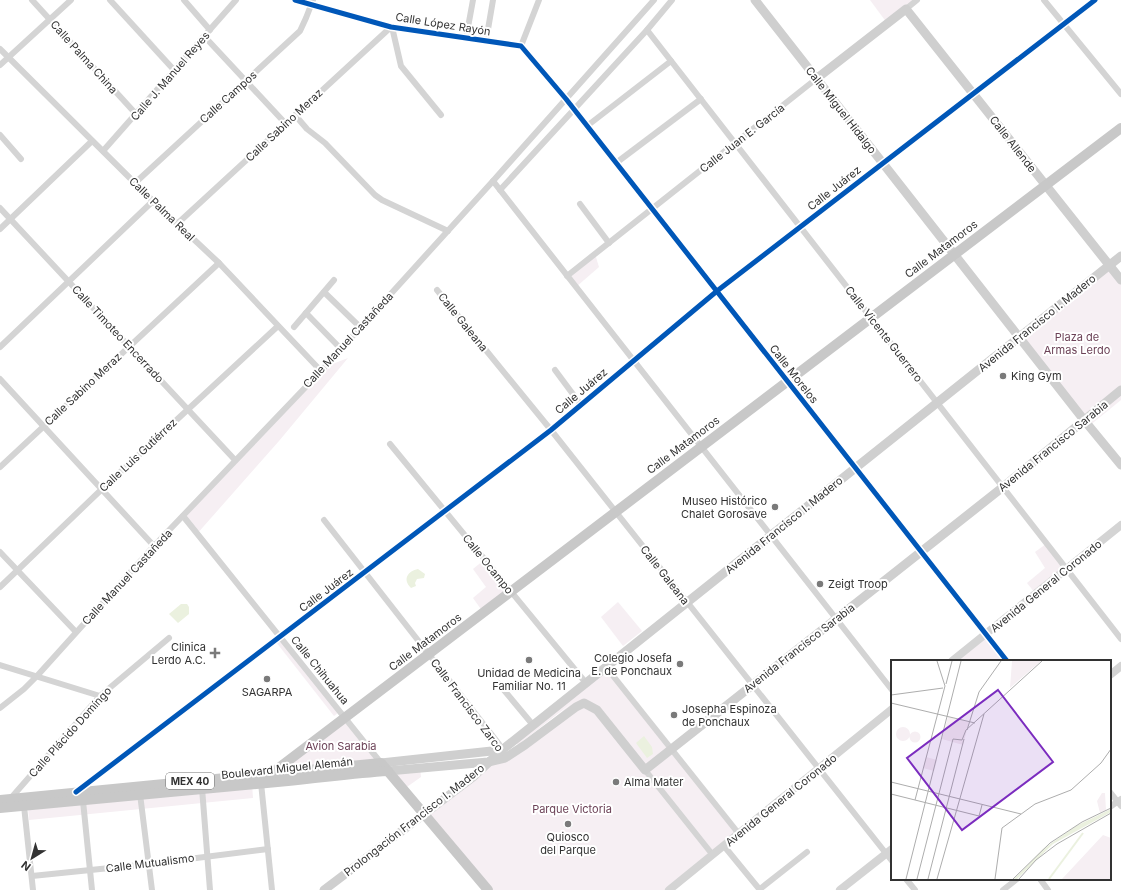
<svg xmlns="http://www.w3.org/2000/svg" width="1121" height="890" viewBox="0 0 1121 890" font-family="Inter,sans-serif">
	<rect width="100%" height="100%" fill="#fff"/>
	<g fill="#f6eff3">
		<polygon points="870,0 916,0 887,23"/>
		<polygon points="595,254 599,267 576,287 567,276"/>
		<polygon points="1108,263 1121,279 1121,400 1089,426 1018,337"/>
		<polygon points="348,358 279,441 196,535 181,516 322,368"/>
		<polygon points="1046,544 1065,569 1035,593 1027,583 1045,568 1035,552"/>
		<polygon points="484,560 510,592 483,612 473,598 486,587 473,569"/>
		<polygon points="618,602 642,631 623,646 601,617"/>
		<polygon points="984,633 1006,661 949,661"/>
		<polygon points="280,637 339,712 334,716 276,642"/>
		<polygon points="603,666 737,832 666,890 487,890 422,812 528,740 573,702 518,745 516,742"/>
		<polygon points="345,719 380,762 272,773"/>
		<polygon points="420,766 421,777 404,789 389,770"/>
		<polygon points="252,784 253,798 29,820 28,807"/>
	</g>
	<g fill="#ebf1df">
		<path d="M418,569L425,574L424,578L417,579L415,583L416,586L411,588C402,579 408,571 418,569Z"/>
		<polygon points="181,604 187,604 189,607 189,614 178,623 169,614"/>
		<polygon points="644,736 652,747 653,754 647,758 636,743"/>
	</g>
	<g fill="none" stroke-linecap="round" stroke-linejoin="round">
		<g stroke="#d4d4d4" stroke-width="6">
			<polyline points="32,0 136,114"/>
			<polyline points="110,0 174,70"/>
			<polyline points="184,0 210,30"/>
			<polyline points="295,0 391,27 521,46 566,99 1007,661"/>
			<polyline points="1044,0 1121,94"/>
			<polyline points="906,9 917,0"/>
			<polyline points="392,27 401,66 441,115"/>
			<polyline points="647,30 1121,639"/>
			<polyline points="204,36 286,124"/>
			<polyline points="466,38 473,0"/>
			<polyline points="486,41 493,0"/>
			<polyline points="521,46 539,0"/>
			<polyline points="0,49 153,201 219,263 321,371"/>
			<polyline points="0,65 71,0"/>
			<polyline points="295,115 307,129 325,143 375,195 382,200 448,231"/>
			<polyline points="587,126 671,61"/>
			<polyline points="0,135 21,159"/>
			<polyline points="103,151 236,0"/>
			<polyline points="616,163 701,99"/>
			<polyline points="493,181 892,690"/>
			<polyline points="135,183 300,31 306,18 313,0"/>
			<polyline points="500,190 647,30 672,0"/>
			<polyline points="580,204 609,243"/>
			<polyline points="0,208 235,460"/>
			<polyline points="177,224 391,27"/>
			<polyline points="0,229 92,141"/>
			<polyline points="567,276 816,79"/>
			<polyline points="437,290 551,430 892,861"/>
			<polyline points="324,292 360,327"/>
			<polyline points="306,313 341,349"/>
			<polyline points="294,327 334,280"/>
			<polyline points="0,347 153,201"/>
			<polyline points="555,370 581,405"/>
			<polyline points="0,379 154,546"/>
			<polyline points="390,444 586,683"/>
			<polyline points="0,467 219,263"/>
			<polyline points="183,516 381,763"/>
			<polyline points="324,520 499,744 503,752"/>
			<polyline points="0,552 76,632"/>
			<polyline points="0,587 102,489 278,326"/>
			<polyline points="0,665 100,696"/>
			<polyline points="606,667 739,834"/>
			<polyline points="498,683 533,725"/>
			<polyline points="0,708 24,689 37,676 154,546 321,371 493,181 654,0"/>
			<polyline points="645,770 712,854"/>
			<polyline points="261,783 272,890"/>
			<polyline points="202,788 210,890"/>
			<polyline points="78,791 551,430 717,291 1095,0"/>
			<polyline points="1110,792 1121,806"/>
			<polyline points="140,794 152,890"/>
			<polyline points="11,798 100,696 169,638"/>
			<polyline points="83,801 92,890"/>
			<polyline points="24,806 33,890"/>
			<polyline points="1110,807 1121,799"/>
			<polyline points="724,846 760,890"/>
			<polyline points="32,876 149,864 268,849"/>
			<polyline points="906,879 915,890"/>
			<polyline points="1040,879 1048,890"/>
			<polyline points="760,889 807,852"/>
			<polyline points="1003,890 1017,879"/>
		</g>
		<g stroke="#d4d4d4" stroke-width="8">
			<polyline points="952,661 1121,525"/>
			<polyline points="1110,675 1121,666"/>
			<polyline points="669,890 892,709"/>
			<polyline points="840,890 892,849"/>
		</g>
		<g stroke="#cfcfcf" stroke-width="9">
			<polyline points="755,0 1084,420 1121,465"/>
			<polyline points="816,79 906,9 1121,280"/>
			<polyline points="381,763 501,750"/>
			<polyline points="388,771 488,762 505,758 525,745 576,707 584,703 597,710 645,770 1003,487 1121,390"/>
			<polyline points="324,890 473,777 502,750 1121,256"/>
		</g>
		<g stroke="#c8c8c8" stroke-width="10">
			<polyline points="261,783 268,778 272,773 1121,128"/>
			<polyline points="0,800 381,763 488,890"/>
			<path d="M0,808C96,799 192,790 288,781C321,778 354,773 388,771"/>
		</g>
		<g stroke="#fff" stroke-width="8">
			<g id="cycleway">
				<polyline points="295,0 391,27 521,46 566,99 1007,661"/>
				<polyline points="76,792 551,430 717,291 1095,0"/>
			</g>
		</g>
		<use href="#cycleway" stroke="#0057b8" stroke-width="5"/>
	</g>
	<g fill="#7a7a7a" stroke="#fff" stroke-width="1.5">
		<circle cx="1003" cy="376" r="4"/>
		<circle cx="775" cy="507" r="4"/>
		<circle cx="820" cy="584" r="4"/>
		<path d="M213 647h4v4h4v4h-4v4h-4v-4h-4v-4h4z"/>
		<circle cx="529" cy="660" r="4"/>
		<circle cx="680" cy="664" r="4"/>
		<circle cx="267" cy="679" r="4"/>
		<circle cx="674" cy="715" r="4"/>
		<circle cx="616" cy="782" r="4"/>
		<circle cx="568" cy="824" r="4"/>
	</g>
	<g text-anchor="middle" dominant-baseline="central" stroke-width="4" stroke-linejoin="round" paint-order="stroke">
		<rect fill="#fff" stroke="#707070" stroke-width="1" x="166" y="773" width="48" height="16" rx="3"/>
		<g font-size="10" font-weight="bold" fill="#323232">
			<text x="190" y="781">MEX 40</text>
		</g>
		<g font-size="11" fill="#323232" stroke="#fff">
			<text transform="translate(443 24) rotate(9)">Calle López Rayón</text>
			<text transform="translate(84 57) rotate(48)">Calle Palma China</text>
			<text transform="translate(170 76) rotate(-49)">Calle J. Manuel Reyes</text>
			<text transform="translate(228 97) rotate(-42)">Calle Campos</text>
			<text transform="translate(841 110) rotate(52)">Calle Miguel Hidalgo</text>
			<text transform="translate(284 125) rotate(-43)">Calle Sabino Meraz</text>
			<text transform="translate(742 138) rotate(-38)">Calle Juan E. García</text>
			<text transform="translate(1013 144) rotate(52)">Calle Allende</text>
			<text transform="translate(834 188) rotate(-38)">Calle Juárez</text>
			<text transform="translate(162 209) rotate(44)">Calle Palma Real</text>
			<text transform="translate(941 249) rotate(-37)">Calle Matamoros</text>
			<text transform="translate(463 322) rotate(51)">Calle Galeana</text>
			<text transform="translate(1037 323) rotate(-39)">Avenida Francisco I. Madero</text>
			<text transform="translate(118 334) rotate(47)">Calle Timoteo Encerrado</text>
			<text transform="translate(884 334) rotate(52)">Calle Vicente Guerrero</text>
			<text transform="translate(348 340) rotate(-47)">Calle Manuel Castañeda</text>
			<text transform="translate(794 374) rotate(52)">Calle Morelos</text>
			<text transform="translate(83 389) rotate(-43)">Calle Sabino Meraz</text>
			<text transform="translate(581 391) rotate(-40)">Calle Juárez</text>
			<text transform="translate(683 445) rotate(-37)">Calle Matamoros</text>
			<text transform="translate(1053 446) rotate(-39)">Avenida Francisco Sarabia</text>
			<text transform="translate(138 455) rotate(-43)">Calle Luis Gutiérrez</text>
			<text transform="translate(784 525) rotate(-39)">Avenida Francisco I. Madero</text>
			<text transform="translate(488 564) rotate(51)">Calle Ocampo</text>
			<text transform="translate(665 575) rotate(52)">Calle Galeana</text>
			<text transform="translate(127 577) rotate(-47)">Calle Manuel Castañeda</text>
			<text transform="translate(1046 586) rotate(-39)">Avenida General Coronado</text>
			<text transform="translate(326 590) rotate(-37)">Calle Juárez</text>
			<text transform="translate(425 642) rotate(-37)">Calle Matamoros</text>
			<text transform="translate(799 648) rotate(-38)">Avenida Francisco Sarabia</text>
			<text transform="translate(320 670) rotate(51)">Calle Chihuahua</text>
			<text transform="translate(467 705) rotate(53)">Calle Francisco Zarco</text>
			<text transform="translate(70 732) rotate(-48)">Calle Plácido Domíngo</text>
			<text transform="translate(287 768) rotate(-6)">Boulevard Miguel Alemán</text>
			<text transform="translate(781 800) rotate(-39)">Avenida General Coronado</text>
			<text transform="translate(414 820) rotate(-38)">Prolongación Francisco I. Madero</text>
			<text transform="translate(150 863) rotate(-7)">Calle Mutualismo</text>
		</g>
		<g font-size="11" fill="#6c4257" stroke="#fff">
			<text x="1077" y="337">Plaza de<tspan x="1077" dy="13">Armas Lerdo</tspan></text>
			<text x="341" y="746">Avion Sarabia</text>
			<text x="572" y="809">Parque Victoria</text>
		</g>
		<g font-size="11" fill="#323232" stroke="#fff" text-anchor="start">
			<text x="1011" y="376">King Gym</text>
			<text x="767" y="501" text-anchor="end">Museo Histórico<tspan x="767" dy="13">Chalet Gorosave</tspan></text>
			<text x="828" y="584">Zeigt Troop</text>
			<text x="206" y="647" text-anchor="end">Clinica<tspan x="206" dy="13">Lerdo A.C.</tspan></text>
			<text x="672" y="658" text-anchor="end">Colegio Josefa<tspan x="672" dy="13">E. de Ponchaux</tspan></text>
			<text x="529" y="673" text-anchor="middle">Unidad de Medicina<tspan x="529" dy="13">Familiar No. 11</tspan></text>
			<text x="267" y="692" text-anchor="middle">SAGARPA</text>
			<text x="682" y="709">Josepha Espinoza<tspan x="682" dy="13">de Ponchaux</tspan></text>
			<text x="624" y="782">Alma Mater</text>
			<text x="568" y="837" text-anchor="middle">Quiosco<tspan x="568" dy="13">del Parque</tspan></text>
		</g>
	</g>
	<g transform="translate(891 660)">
		<rect width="220" height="220" fill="#fff"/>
		<path d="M121,1H150L119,28ZM57,57L78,62L72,85L51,79ZM5 74a7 7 0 1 1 14 0a7 7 0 1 1-14 0ZM18.5 77a5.5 5.5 0 1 1 11 0a5.5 5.5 0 1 1-11 0ZM35,97L46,100L43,111L32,108ZM211,133H214L215,150L209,153L206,141ZM212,175L220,178V219H171Z" fill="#f6eff3"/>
		<path d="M220,149V152L162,184L126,219H123L152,189L185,166Z" fill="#ebf1df"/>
		<path fill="none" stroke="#ebf1df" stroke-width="2" d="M158,219L192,173"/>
		<path fill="none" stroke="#adadad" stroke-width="1" d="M55,24L61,1M0,35L52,28M0,43L84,63M76,70L88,32L110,1M0,122L130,154M0,134L88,156L91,145M24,140L54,26L46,1M15,219L70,1M26,219L62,79L71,80L75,70L151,1M37,219L73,79M46,219L93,54M104,219L111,168L144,144L180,130L210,103L220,89M122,219L159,183L191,162L220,148M128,219L145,200L166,184L220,153"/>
		<path fill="#7b2cbf" fill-opacity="0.15" stroke="#7b2cbf" stroke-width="2" d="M107,30L162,102L71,170L16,98Z"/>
		<rect width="220" height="220" fill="none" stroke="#323232" stroke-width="2"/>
	</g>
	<g transform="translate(32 858) rotate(217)" stroke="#ffffff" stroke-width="3" paint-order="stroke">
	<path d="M0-3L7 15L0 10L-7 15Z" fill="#323232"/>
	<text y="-6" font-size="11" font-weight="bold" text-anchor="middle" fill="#323232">N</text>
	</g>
</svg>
